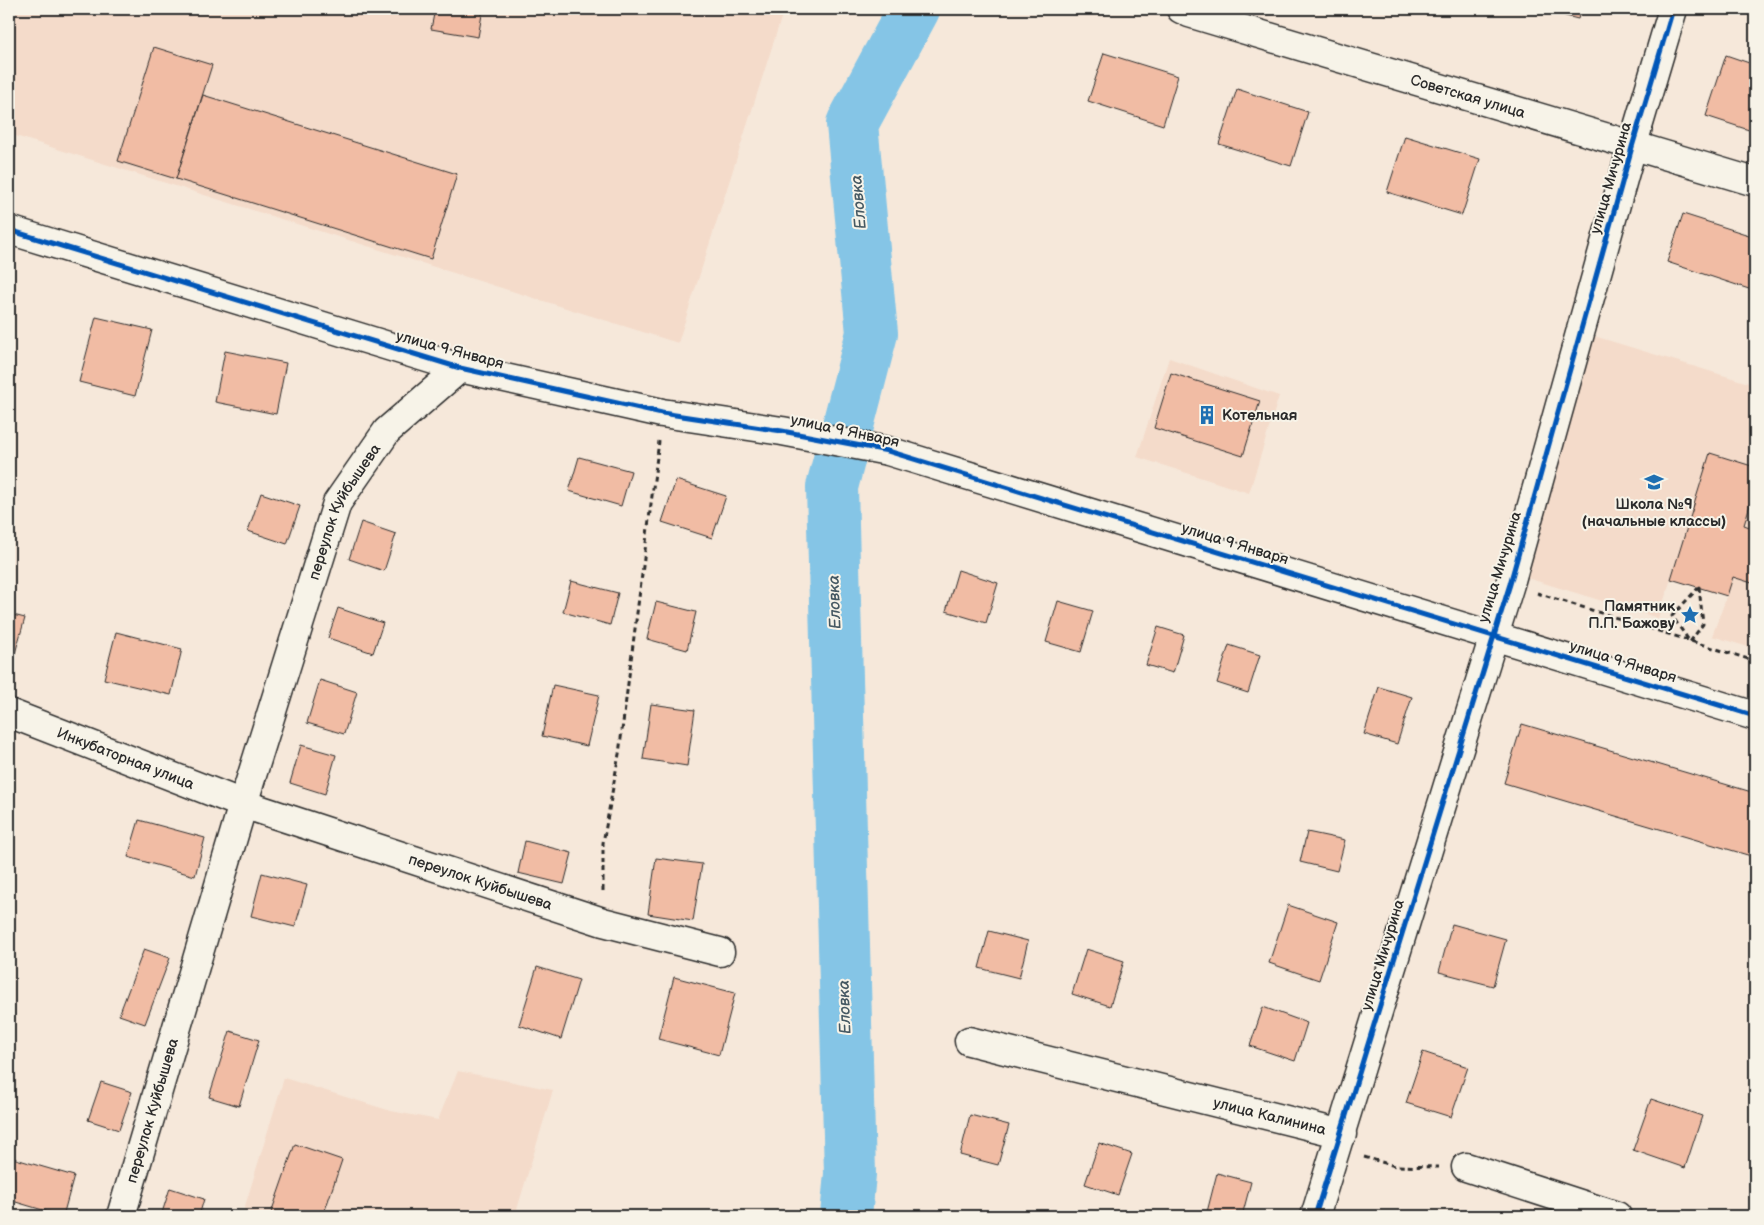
<svg xmlns="http://www.w3.org/2000/svg" width="1764" height="1225" viewBox="0 0 1764 1225" font-family="'Balsamiq Sans',sans-serif">
	<rect width="100%" height="100%" fill="#f6e8da"/>
	<filter id="ink" filterUnits="userSpaceOnUse"><feTurbulence type="fractalNoise" baseFrequency=".02" numOctaves="2"/><feDisplacementMap in="SourceGraphic" scale="10" xChannelSelector="R" yChannelSelector="G"/><feConvolveMatrix kernelMatrix="1 2 1 2 8 2 1 2 1" color-interpolation-filters="sRGB"/></filter>
	<g filter="url(#ink)">
		<g fill="#f4dbca">
			<polygon points="9,9 784,9 678,343 9,134"/>
			<polygon points="1594,336 1755,385 1755,649 1712,636 1727,596 1699,587 1671,579 1658,618 1527,578"/>
			<polygon points="1169,358 1279,396 1249,493 1137,457"/>
			<polygon points="458,1071 553,1090 515,1216 242,1216 284,1078 391,1111 438,1120"/>
		</g>
		<g fill="none" stroke-linecap="round" stroke-linejoin="round">
			<polyline stroke="#85c5e6" stroke-width="52" points="846,1216 850,1174 832,487 872,333 852,124 914,9"/>
		</g>
		<g fill="#f1bca4" stroke="#2b2b2b">
			<polygon points="435,9 483,9 478,37 431,29"/>
			<polygon points="1538,9 1581,9 1578,19"/>
			<polygon points="154,47 212,65 176,179 118,161"/>
			<polygon points="1104,53 1178,76 1163,125 1088,101"/>
			<polygon points="1726,55 1755,65 1755,132 1706,116"/>
			<polygon points="1237,89 1308,112 1291,166 1219,144"/>
			<polygon points="203,95 457,174 431,259 176,179"/>
			<polygon points="1405,136 1480,159 1462,215 1387,192"/>
			<polygon points="1683,214 1755,237 1755,291 1667,262"/>
			<polygon points="96,317 152,330 135,396 79,382"/>
			<polygon points="225,351 286,363 276,414 215,402"/>
			<polygon points="1171,373 1260,401 1243,456 1154,428"/>
			<polygon points="1710,453 1755,467 1755,488 1744,525 1755,529 1755,584 1733,577 1727,596 1671,579"/>
			<polygon points="579,457 631,471 621,506 569,491"/>
			<polygon points="676,480 726,496 712,538 662,522"/>
			<polygon points="261,493 300,506 287,544 248,531"/>
			<polygon points="361,522 396,534 384,571 349,559"/>
			<polygon points="958,570 998,583 986,623 946,611"/>
			<polygon points="571,581 618,593 610,625 563,612"/>
			<polygon points="1058,601 1093,611 1081,652 1046,642"/>
			<polygon points="656,602 696,612 687,650 647,639"/>
			<polygon points="338,608 383,623 373,653 328,638"/>
			<polygon points="9,614 25,618 14,657 9,655"/>
			<polygon points="1158,627 1184,635 1173,673 1146,665"/>
			<polygon points="116,632 182,649 171,695 104,679"/>
			<polygon points="1229,645 1260,655 1248,693 1217,683"/>
			<polygon points="320,680 357,692 344,734 307,723"/>
			<polygon points="553,685 599,695 587,746 542,736"/>
			<polygon points="1379,687 1412,697 1397,744 1364,734"/>
			<polygon points="651,704 695,710 687,766 643,759"/>
			<polygon points="1522,724 1755,793 1755,842 1751,856 1504,783"/>
			<polygon points="301,745 336,755 325,794 290,783"/>
			<polygon points="139,820 205,838 195,876 128,857"/>
			<polygon points="1307,832 1345,840 1337,871 1300,862"/>
			<polygon points="525,841 572,853 564,884 518,873"/>
			<polygon points="656,858 702,864 693,921 648,914"/>
			<polygon points="262,873 307,885 295,927 251,916"/>
			<polygon points="1288,905 1338,922 1319,980 1269,963"/>
			<polygon points="1452,924 1506,939 1493,986 1439,972"/>
			<polygon points="989,931 1028,941 1019,978 979,968"/>
			<polygon points="144,949 170,958 145,1024 119,1015"/>
			<polygon points="1086,949 1124,961 1110,1006 1072,994"/>
			<polygon points="537,967 579,980 561,1039 519,1025"/>
			<polygon points="674,977 735,993 719,1055 658,1039"/>
			<polygon points="1263,1007 1307,1023 1295,1061 1250,1046"/>
			<polygon points="230,1031 259,1040 239,1106 209,1097"/>
			<polygon points="1423,1052 1468,1067 1451,1117 1406,1103"/>
			<polygon points="101,1082 132,1092 119,1130 88,1120"/>
			<polygon points="1651,1099 1702,1116 1685,1168 1633,1150"/>
			<polygon points="970,1115 1009,1125 998,1165 960,1155"/>
			<polygon points="1099,1143 1132,1154 1118,1195 1085,1184"/>
			<polygon points="295,1144 342,1160 323,1216 270,1216"/>
			<polygon points="9,1157 74,1176 63,1216 9,1200"/>
			<polygon points="1217,1173 1251,1182 1242,1216 1206,1216"/>
			<polygon points="170,1188 204,1199 199,1216 161,1216"/>
		</g>
		<g fill="none" stroke-linecap="round" stroke-linejoin="round">
			<g stroke="#2b2b2b" stroke-width="31">
				<g id="minor">
					<path id="s1" d="M1181,9L1189,13L1755,182"/>
					<polyline points="9,230 460,368 662,413 782,431 888,451 1755,716"/>
					<path id="s2" d="M9,713L243,804L603,922L720,952"/>
					<path id="s3" d="M969,1041L1342,1134"/>
					<polyline points="1466,1167 1617,1216"/>
					<path id="s4" d="M121,1216L243,804L337,503L387,431L460,368"/>
					<polyline points="1315,1216 1510,584 1632,147 1673,9"/>
				</g>
			</g>
			<g stroke="#2b2b2b" stroke-width="3" stroke-dasharray="5 4" stroke-linecap="butt">
				<polygon points="1699,587 1703,624 1690,642 1672,616"/>
				<polyline points="1537,593 1755,661"/>
				<polyline points="603,891 603,843 619,754 659,441"/>
				<polyline points="1364,1157 1395,1166 1439,1167"/>
			</g>
			<use href="#minor" stroke="#f7f3e8" stroke-width="28"/>
			<g stroke="#f7f3e8" stroke-width="8">
				<g id="cycleway">
					<polyline points="9,230 460,368 662,413 782,431 888,451 1755,716"/>
					<polyline points="1315,1216 1510,584 1632,147 1673,9"/>
				</g>
			</g>
			<use href="#cycleway" stroke="#0057b8" stroke-width="5"/>
		</g>
	</g>
	<defs>
		<g id="building-bare" transform="scale(1.5)"><path d="M-4-6H4V6H1V3H-1V6H-4ZM-2.5-4.3h1.7v1.8h-1.7ZM.8-4.3h1.7v1.8H.8ZM-2.5-1h1.7V.8h-1.7ZM.8-1h1.7V.8H.8Z" fill="#1f6fb2" stroke="#f7f3e8" stroke-width="2.5" paint-order="stroke"/></g>
		<g id="school-bare" transform="scale(1.5)"><path d="M0-5L7-2L0 1L-7-2ZM-4 1L0 2.5L4 1V4Q0 6-4 4Z" fill="#1f6fb2" stroke="#f7f3e8" stroke-width="2.5" paint-order="stroke"/></g>
		<g id="sight-bare" transform="scale(1.5)"><path d="M0-6L1.8-2.2L6-1.7L2.9 1.2L3.7 5.4L0 3.3L-3.7 5.4L-2.9 1.2L-6-1.7L-1.8-2.2Z" fill="#1f6fb2" stroke="#f7f3e8" stroke-width="2.5" paint-order="stroke"/></g>
	</defs>
	<g fill-rule="evenodd">
		<use href="#building-bare" x="1207" y="415"/>
		<use href="#school-bare" x="1654" y="482"/>
		<use href="#sight-bare" x="1690" y="615"/>
	</g>
	<g text-anchor="middle" dominant-baseline="central" stroke-width="4" stroke-linejoin="round" paint-order="stroke">
		<g font-size="15" fill="#2b2b2b" stroke="#f7f3e8">
			<text stroke="none"><textPath href="#s1" startOffset="300">Советская улица</textPath></text>
			<text transform="translate(1611 178) rotate(-74)">улица Мичурина</text>
			<text transform="translate(450 350) rotate(15)">улица 9 Января</text>
			<text transform="translate(845 431) rotate(12)">улица 9 Января</text>
			<text stroke="none"><textPath href="#s4" startOffset="740">переулок Куйбышева</textPath></text>
			<text transform="translate(1235 544) rotate(17)">улица 9 Января</text>
			<text transform="translate(1500 567) rotate(-73)">улица Мичурина</text>
			<text transform="translate(1623 662) rotate(17)">улица 9 Января</text>
			<text stroke="none"><textPath href="#s2" startOffset="125">Инкубаторная улица</textPath></text>
			<text stroke="none"><textPath href="#s2" startOffset="501">переулок Куйбышева</textPath></text>
			<text transform="translate(1383 955) rotate(-73)">улица Мичурина</text>
			<text stroke="none"><textPath href="#s4" startOffset="110">переулок Куйбышева</textPath></text>
			<text stroke="none"><textPath href="#s3" startOffset="310">улица Калинина</textPath></text>
		</g>
		<g font-size="15" font-weight="bold" fill="#2b2b2b" stroke="#f7f3e8" text-anchor="start">
			<text x="1222" y="415">Котельная</text>
			<text x="1654" y="504" text-anchor="middle">Школа №9<tspan x="1654" dy="17">(начальные классы)</tspan></text>
			<text x="1675" y="606" text-anchor="end">Памятник<tspan x="1675" dy="17">П.П. Бажову</tspan></text>
		</g>
		<g font-size="16" font-style="italic" fill="#465963" stroke="#f7f3e8">
			<text transform="translate(859 202) rotate(-95)">Еловка</text>
			<text transform="translate(835 602) rotate(-92)">Еловка</text>
			<text transform="translate(845 1007) rotate(-92)">Еловка</text>
		</g>
	</g>
	<rect width="1764" height="1225" fill="none" stroke="#f7f3e8" stroke-width="30"/>
	<rect x="15" y="15" width="1734" height="1195" fill="none" stroke="#2b2b2b" stroke-width="2" filter="url(#ink)"/>
</svg>
